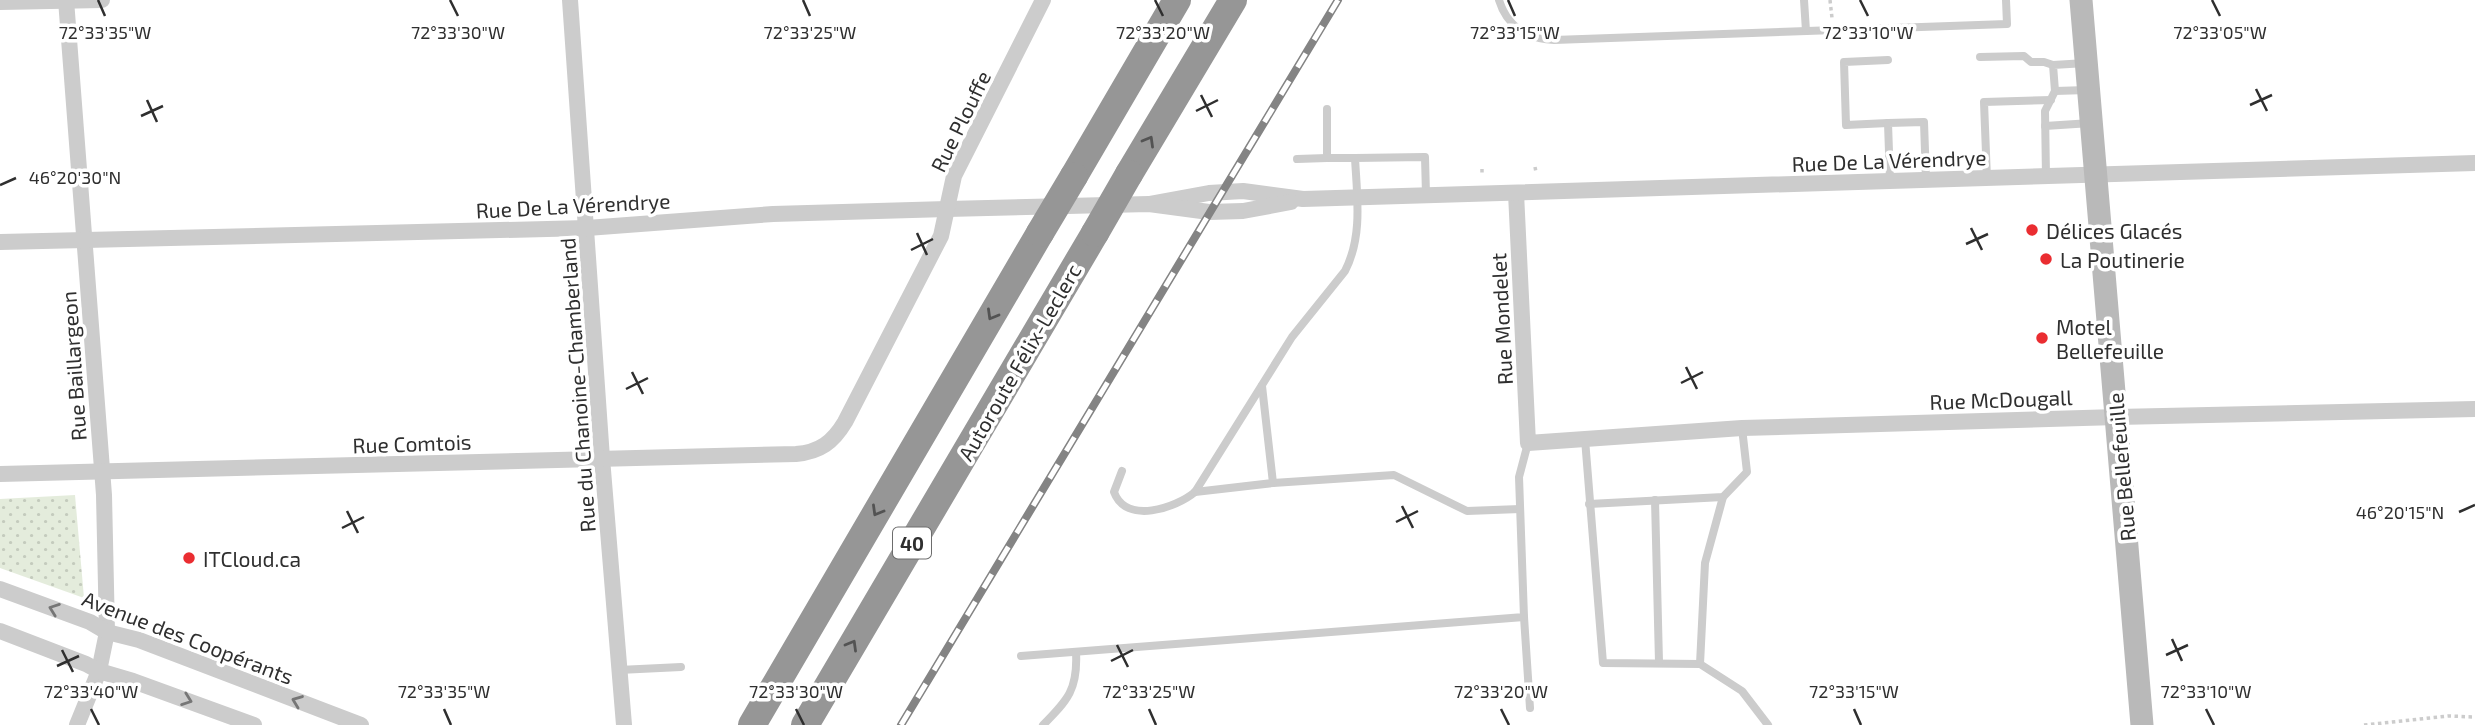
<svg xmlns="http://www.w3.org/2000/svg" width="2475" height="725" viewBox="0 0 2475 725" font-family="'Exo 2',sans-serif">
	<defs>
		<pattern id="park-dots" width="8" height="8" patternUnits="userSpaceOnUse" patternTransform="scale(1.75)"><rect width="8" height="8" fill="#e4ecdc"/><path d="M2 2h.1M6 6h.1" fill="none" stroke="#c4cbbd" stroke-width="1.8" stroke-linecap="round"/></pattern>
	</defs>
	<rect width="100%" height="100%" fill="#fff"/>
	<polygon fill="url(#park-dots)" points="75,495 84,598 0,568 0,499"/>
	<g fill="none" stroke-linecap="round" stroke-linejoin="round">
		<g stroke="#ccc" stroke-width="3.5" stroke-dasharray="3.5 3.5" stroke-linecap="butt">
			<polyline points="1830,0 1832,18"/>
			<polyline points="1535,167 1536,172"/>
			<polyline points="1482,169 1482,173"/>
			<polyline points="2364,725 2448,716 2475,717"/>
		</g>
		<g stroke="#ccc" stroke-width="8">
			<path d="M1499,0C1507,26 1527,39 1554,40L2007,24L2006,0"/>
			<polyline points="1804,0 1806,31"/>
			<polyline points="1980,57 2024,56 2031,62 2044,62 2053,65"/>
			<polyline points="1888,60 1844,62 1846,125 1888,123"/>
			<polyline points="2055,91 2087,90"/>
			<polyline points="1327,109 1327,158 1355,158"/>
			<polyline points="2045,126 2091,123"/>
			<polyline points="1297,159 1327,158"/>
			<polyline points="2046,177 2045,111 2055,91 2053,65 2086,63"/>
			<polyline points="1987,179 1984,102 2051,100"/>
			<polyline points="1890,181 1888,123 1924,122 1926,180"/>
			<polyline points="1585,439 1603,663 1700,664 1742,691 1768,725"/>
			<path d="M1122,471L1114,492C1126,525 1176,508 1195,492L1292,337L1345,271C1363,236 1357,196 1355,158L1425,157L1426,195"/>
			<polyline points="1273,483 1394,475 1467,511 1520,509"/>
			<polyline points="1195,492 1273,483 1262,386"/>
			<polyline points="1655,500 1659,662"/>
			<polyline points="1589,504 1723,497 1747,472 1742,428"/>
			<polyline points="1524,617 1530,708"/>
			<polyline points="1021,656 1524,617 1519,477 1528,443"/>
			<polyline points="1700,664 1705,563 1723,497"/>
			<polyline points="619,670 681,667"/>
			<path d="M1043,725C1068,700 1078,689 1076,652"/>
		</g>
		<g stroke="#ccc" stroke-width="16">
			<polyline points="66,0 104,495 107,632 99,671 77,725"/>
			<polyline points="570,0 602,458 624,725"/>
			<polyline points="0,2 102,0"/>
			<polyline points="1516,193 1528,443 1742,428 2117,417 2475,409"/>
			<polyline points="1149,204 1209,193 1243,191 1303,199 2475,163"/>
			<polyline points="0,242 587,228 773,214 947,209 1149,204 1209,212 1243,211 1291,202"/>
			<path d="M0,474L796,454C820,452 833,442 845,422L941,236L954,176L1043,0"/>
			<polyline points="0,589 90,622 107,632 139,640 361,725"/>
			<polyline points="0,631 86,664 99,671 133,681 254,725"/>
		</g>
		<polyline stroke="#b9b9b9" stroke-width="23" points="2081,0 2142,725"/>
		<g stroke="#969696" stroke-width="28">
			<polyline points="1129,174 1233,0"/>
			<polyline points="1074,176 1177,0"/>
			<polyline points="752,725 1040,233"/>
			<polyline points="805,725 1095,233"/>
		</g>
		<g stroke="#848484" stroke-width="8">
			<polyline id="rail" points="901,725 1338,0"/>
		</g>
		<use href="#rail" stroke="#fff" stroke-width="5" stroke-dasharray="16" stroke-linecap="butt"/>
		<g stroke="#969696" stroke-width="28">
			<polyline points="1040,233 1074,176"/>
			<polyline points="1095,233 1129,174"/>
		</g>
	</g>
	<defs><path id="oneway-chevron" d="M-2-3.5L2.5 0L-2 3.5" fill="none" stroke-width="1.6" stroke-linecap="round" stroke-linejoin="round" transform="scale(1.75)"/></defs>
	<g stroke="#535353">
		<use href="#oneway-chevron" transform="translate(1149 141) rotate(-60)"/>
		<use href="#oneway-chevron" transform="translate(992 315) rotate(120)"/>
		<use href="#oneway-chevron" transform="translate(877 511) rotate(120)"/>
		<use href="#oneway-chevron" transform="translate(852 645) rotate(-60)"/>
	</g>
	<g stroke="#767676">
		<use href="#oneway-chevron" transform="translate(54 609) rotate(-160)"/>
		<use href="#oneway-chevron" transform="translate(187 700) rotate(20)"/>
		<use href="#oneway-chevron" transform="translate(297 701) rotate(-159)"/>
	</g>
	<path fill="none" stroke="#2f2f2f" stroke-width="2.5" d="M98,0L105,16M450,0L458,16M803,0L810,16M1155,0L1163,16M1508,0L1515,16M1860,0L1868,16M2212,0L2220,16M2256,89L2267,111M1201,95L1212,117M147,100L157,122M2250,105L2272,95M1196,111L1218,100M141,116L163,106M0,185L16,178M1971,228L1982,250M917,233L927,255M1966,244L1988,234M911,250L933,239M1686,367L1697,389M632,372L643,394M1681,383L1703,372M626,389L648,378M1402,506L1413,528M347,511L358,533M2459,512L2475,505M1396,522L1418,511M342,528L364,517M2172,639L2182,661M1117,645L1128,667M62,650L73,672M2166,655L2188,645M1111,661L1133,650M57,666L79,656M91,709L99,725M444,709L451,725M796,709L804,725M1149,709L1156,725M1501,709L1509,725M1854,709L1861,725M2206,709L2214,725"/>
	<g fill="#ea2d31" stroke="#fff" stroke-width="2.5">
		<circle cx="2032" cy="230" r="7"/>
		<circle cx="2046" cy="259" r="7"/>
		<circle cx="2042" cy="338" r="7"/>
		<circle cx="189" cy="558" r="7"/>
	</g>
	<g text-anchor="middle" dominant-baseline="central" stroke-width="7" stroke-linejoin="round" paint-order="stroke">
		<rect fill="#fff" stroke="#6d6d6d" stroke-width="2" x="893" y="527.5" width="38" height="31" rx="5"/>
		<g font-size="19" font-weight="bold" fill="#2f2f2f">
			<text x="912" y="543">40</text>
		</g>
		<g font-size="21" fill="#2f2f2f" stroke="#fff">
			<text transform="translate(960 121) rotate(-64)">Rue Plouffe</text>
			<text transform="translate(1889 160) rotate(-2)">Rue De La Vérendrye</text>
			<text transform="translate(573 205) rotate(-3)">Rue De La Vérendrye</text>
			<text transform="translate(1501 319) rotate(-93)">Rue Mondelet</text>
			<text transform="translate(1019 362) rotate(-60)">Autoroute Félix-Leclerc</text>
			<text transform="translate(73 366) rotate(-94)">Rue Baillargeon</text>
			<text transform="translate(577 385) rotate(-94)">Rue du Chanoine-Chamberland</text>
			<text transform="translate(2001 399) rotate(-2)">Rue McDougall</text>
			<text transform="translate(412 443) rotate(-2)">Rue Comtois</text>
			<text transform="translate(2121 467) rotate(-95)">Rue Bellefeuille</text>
			<text transform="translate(188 637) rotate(21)">Avenue des Coopérants</text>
		</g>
		<g font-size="21" fill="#2f2f2f" stroke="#fff" text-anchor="start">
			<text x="2046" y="230">Délices Glacés</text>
			<text x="2060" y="259">La Poutinerie</text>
			<text x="2056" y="326">Motel<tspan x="2056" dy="24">Bellefeuille</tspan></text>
			<text x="203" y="558">ITCloud.ca</text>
		</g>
	</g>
	<g font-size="18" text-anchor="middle" fill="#2f2f2f" stroke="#fff" stroke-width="7" stroke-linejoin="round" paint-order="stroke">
		<text x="105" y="39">72°33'35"W</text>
		<text x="458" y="39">72°33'30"W</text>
		<text x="810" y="39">72°33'25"W</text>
		<text x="1163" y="39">72°33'20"W</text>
		<text x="2220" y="39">72°33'05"W</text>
		<text x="1515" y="39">72°33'15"W</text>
		<text x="1868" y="39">72°33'10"W</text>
		<text x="75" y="184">46°20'30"N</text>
		<text x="2400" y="519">46°20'15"N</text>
		<text x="91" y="698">72°33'40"W</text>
		<text x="444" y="698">72°33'35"W</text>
		<text x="796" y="698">72°33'30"W</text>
		<text x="1149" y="698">72°33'25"W</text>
		<text x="1501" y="698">72°33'20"W</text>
		<text x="1854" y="698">72°33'15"W</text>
		<text x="2206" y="698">72°33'10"W</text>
	</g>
</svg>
